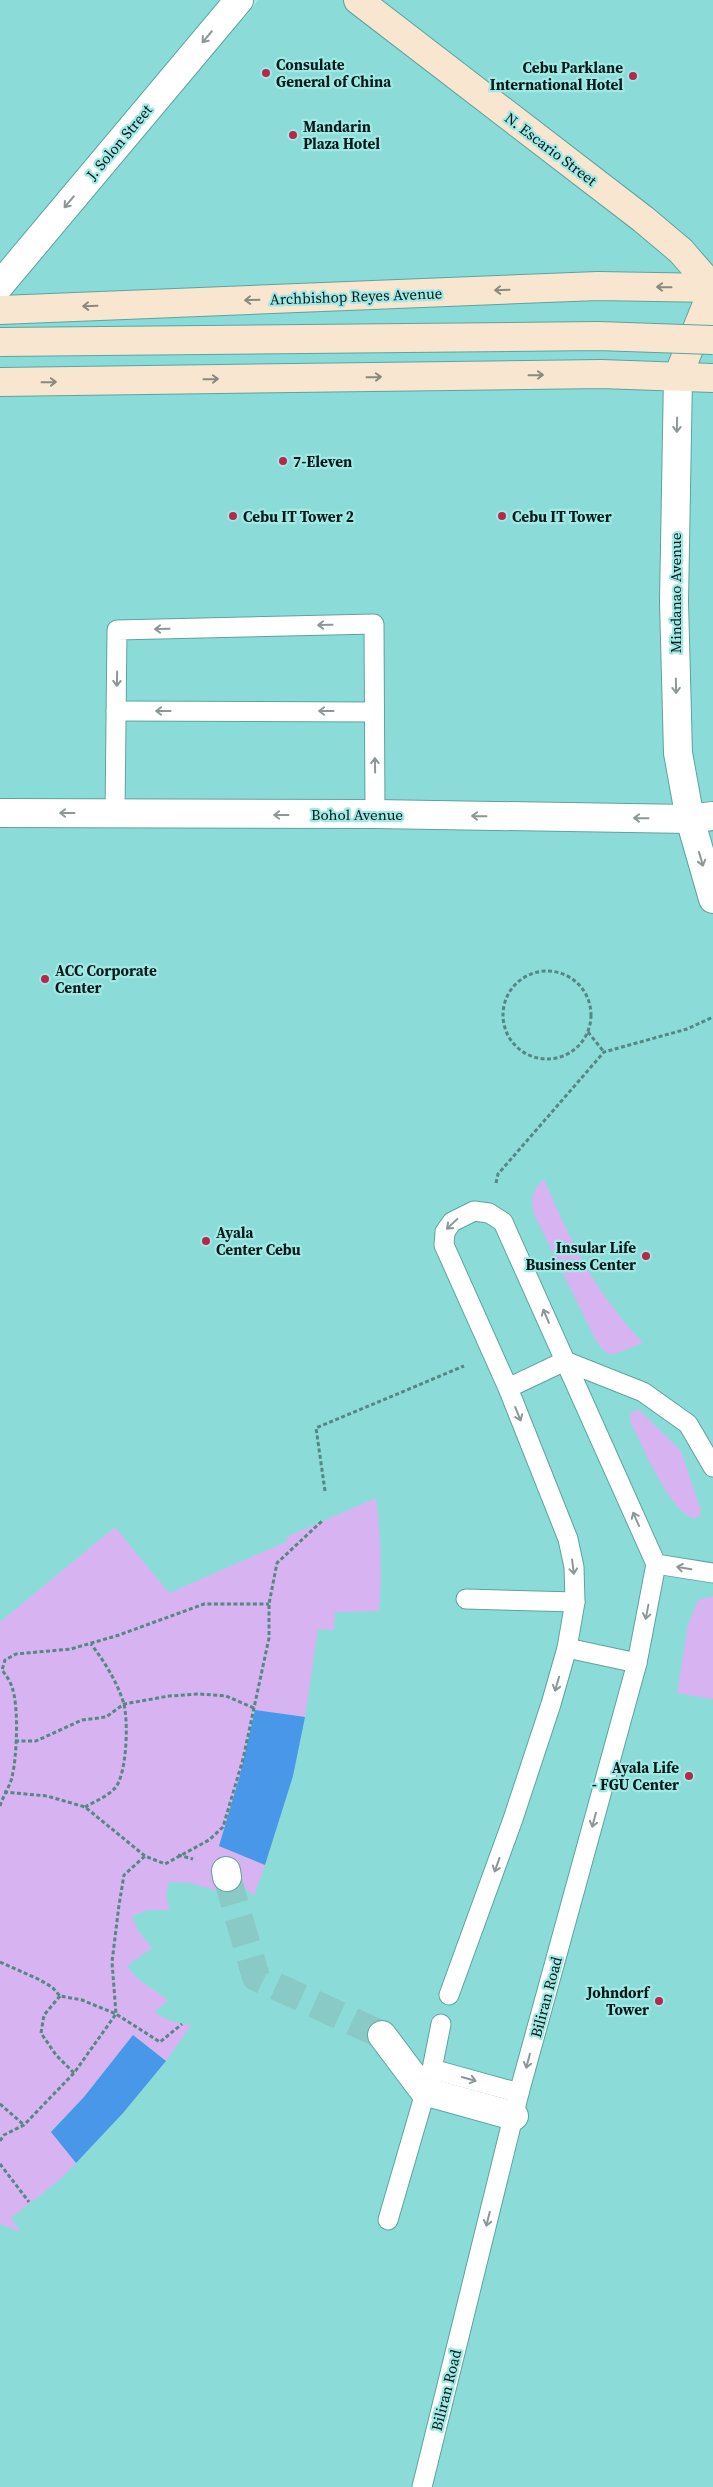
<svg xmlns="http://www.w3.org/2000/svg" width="713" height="2487" viewBox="0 0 713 2487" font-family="'Source Serif 4',serif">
	<rect width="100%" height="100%" fill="#a2e9e5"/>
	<polygon fill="#8bdcd8" points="0,0 217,0 243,20 258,0 713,0 713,2487 0,2487"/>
	<g fill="#d8b3f2">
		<path d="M544,1179C572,1244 594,1291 643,1343L611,1355L602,1349L595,1339L534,1214C530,1198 532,1191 544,1179Z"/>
		<path d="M638,1409L681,1451L701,1511L698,1518C673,1522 640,1440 630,1421V1414Z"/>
		<path d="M376,1498C381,1536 382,1573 379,1611L335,1612L334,1630L318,1629L305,1717L254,1710L240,1775L219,1846L265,1865L254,1896L238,1882H216L217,1891L191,1883L169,1882L166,1896L170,1910H148L132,1916L139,1932L152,1948L127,1966L137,1978L168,2000L155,2012C166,2021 177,2023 191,2025L166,2061L133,2035L84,2097L51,2131L76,2163L58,2181L11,2218L21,2232L0,2224V1622L115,1527L169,1593L288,1541L286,1537Z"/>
		<polygon points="713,1596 713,1699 677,1693 688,1624 698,1600"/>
	</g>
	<g fill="#4897e9">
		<polygon points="255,1710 305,1717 293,1776 265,1865 219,1846 240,1775"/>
		<polygon points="133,2035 166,2061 123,2113 76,2163 51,2132 84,2097"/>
	</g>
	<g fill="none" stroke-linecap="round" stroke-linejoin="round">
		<polyline stroke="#8acac6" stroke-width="28" stroke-dasharray="28 14" stroke-linecap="butt" points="227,1877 256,1977 382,2035"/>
		<g stroke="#5da39f" stroke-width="21">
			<g id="service">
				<polyline points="116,711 374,712"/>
				<polyline points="115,814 117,630 374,624 375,814"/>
				<polyline points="508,1388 565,1361 643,1392 688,1424 713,1467"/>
				<polyline points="656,1564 713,1573"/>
				<polyline points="466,1599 575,1602"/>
				<polyline points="567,1648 637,1663"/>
				<polyline points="449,1995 513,1819 551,1704 567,1648 575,1602 574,1567 568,1539 508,1388 444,1245 445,1232 452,1222 474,1211 489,1213 503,1222 656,1564"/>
				<polyline points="441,2024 432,2069 519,2093"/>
				<polyline points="388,2220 432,2069"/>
				<polyline points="422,2487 519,2093 637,1663 656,1564"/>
			</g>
		</g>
		<g stroke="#5da39f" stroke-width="30">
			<g id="pedestrian">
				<polyline points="226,1871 227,1877"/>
				<polyline points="382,2035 424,2091 514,2116"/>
			</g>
		</g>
		<g stroke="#5da39f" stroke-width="30">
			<g id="minor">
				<polyline points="0,285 239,0"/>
				<polyline points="0,813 375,814 690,819 713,816"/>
			</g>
		</g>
		<g stroke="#5da39f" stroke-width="30">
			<polyline id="tertiary" points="678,376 674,602 678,753 690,819 713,899"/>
		</g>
		<g stroke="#5da39f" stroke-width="30">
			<g id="secondary">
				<polyline points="358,0 643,219 681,251 713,288"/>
				<polyline points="0,310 598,286 713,288"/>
				<polyline points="678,376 713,289"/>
				<polyline points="0,382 601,374 713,378"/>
			</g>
		</g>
		<g stroke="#558784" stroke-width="3" stroke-dasharray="4 2.5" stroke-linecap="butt">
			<circle cx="547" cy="1015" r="44"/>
			<polyline points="588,1032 604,1052"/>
			<polyline points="496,1183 498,1174 604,1052 687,1029 713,1017"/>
			<polyline points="325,1491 316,1428 464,1366"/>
			<polyline points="15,1741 36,1741 82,1720 106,1717 124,1704 169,1696 199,1694 226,1696 254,1708"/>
			<polyline points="4,1792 47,1796 85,1807 145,1856 165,1864 209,1840 223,1827 243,1759 269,1638 269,1604 277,1563 322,1521"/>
			<path d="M0,1806C3,1796 10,1786 12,1777C17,1757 19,1706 12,1687C10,1681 6,1675 2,1670L5,1660L16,1654L71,1649L119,1635L204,1604H269"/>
			<path d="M85,1807C94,1802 108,1796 115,1788C127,1775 129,1718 123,1701C116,1680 104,1661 91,1644"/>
			<polyline points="178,1855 193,1859"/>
			<polyline points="0,1962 38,1979 52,1987 60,1996 82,2000 116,2014 160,2042 182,2024"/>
			<polyline points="60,1996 44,2015 41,2033 56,2055 74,2073"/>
			<polyline points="0,2104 24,2125"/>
			<polyline points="0,2141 4,2135 24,2125 74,2073 116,2014 112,1962 119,1905 124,1875 145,1856"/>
			<polyline points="0,2164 29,2202"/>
		</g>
		<use href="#service" stroke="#fff" stroke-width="19"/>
		<use href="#pedestrian" stroke="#fff" stroke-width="28"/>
		<use href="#minor" stroke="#fff" stroke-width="28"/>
		<use href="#tertiary" stroke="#fff" stroke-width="28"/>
		<use href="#secondary" stroke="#f8e6d0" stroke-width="28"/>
		<g stroke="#5da39f" stroke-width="30" stroke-linecap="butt">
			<polyline id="secondary-bridge" points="0,342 598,336 713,340"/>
		</g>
		<use href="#secondary-bridge" stroke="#f8e6d0" stroke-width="28"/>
	</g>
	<defs><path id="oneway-shaft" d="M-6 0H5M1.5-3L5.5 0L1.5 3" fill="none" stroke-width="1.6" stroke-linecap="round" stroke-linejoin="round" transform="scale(1.25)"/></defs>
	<g stroke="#8c9898">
		<use href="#oneway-shaft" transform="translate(207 37) rotate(130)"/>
		<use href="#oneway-shaft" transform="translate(69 202) rotate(130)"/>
		<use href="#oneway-shaft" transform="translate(677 425) rotate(91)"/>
		<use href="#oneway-shaft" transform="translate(325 625) rotate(179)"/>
		<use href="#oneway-shaft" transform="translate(162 629) rotate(179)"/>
		<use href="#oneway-shaft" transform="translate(117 679) rotate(91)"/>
		<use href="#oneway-shaft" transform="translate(676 686) rotate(89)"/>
		<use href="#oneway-shaft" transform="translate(163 711) rotate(-180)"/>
		<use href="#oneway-shaft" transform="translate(326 711) rotate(-180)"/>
		<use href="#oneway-shaft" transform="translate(375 765) rotate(-91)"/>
		<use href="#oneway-shaft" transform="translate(67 813) rotate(-180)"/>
		<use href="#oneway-shaft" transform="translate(281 815) rotate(180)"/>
		<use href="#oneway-shaft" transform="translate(479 816) rotate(-179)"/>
		<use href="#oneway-shaft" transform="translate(641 818) rotate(-179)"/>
		<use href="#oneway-shaft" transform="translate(701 859) rotate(74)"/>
		<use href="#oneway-shaft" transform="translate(452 1224) rotate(137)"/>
		<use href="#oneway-shaft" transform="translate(546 1316) rotate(-113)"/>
		<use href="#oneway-shaft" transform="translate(518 1414) rotate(68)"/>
		<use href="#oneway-shaft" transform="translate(636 1519) rotate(-114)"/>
		<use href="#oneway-shaft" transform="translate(573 1567) rotate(83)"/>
		<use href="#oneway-shaft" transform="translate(684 1568) rotate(-171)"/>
		<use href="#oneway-shaft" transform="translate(647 1612) rotate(101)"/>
		<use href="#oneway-shaft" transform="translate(557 1684) rotate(106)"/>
		<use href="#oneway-shaft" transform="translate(594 1820) rotate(105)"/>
		<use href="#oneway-shaft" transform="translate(497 1865) rotate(110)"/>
		<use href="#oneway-shaft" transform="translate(528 2061) rotate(105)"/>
		<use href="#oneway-shaft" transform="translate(469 2079) rotate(16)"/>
		<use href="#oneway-shaft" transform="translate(488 2219) rotate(104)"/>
	</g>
	<g stroke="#888a7e">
		<use href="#oneway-shaft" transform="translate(664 287) rotate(-179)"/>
		<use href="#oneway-shaft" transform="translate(502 290) rotate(178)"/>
		<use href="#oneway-shaft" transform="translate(252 300) rotate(178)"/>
		<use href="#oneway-shaft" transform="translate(90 306) rotate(178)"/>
		<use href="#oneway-shaft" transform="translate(536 375) rotate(-1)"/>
		<use href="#oneway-shaft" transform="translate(374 377) rotate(-1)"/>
		<use href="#oneway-shaft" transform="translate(211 379) rotate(-1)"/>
		<use href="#oneway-shaft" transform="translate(49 382) rotate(-1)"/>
	</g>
	<g fill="#b7264d" stroke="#a2e9e5" stroke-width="2">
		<circle cx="266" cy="73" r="5"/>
		<circle cx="633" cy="76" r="5"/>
		<circle cx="293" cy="135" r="5"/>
		<circle cx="283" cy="461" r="5"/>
		<circle cx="233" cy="516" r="5"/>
		<circle cx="502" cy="516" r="5"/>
		<circle cx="45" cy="979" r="5"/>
		<circle cx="206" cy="1241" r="5"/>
		<circle cx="646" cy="1256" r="5"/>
		<circle cx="689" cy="1776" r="5"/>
		<circle cx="659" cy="2001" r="5"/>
	</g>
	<g text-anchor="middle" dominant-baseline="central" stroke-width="4.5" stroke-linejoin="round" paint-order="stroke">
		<g font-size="15" font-weight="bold" fill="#001a19" stroke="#a2e9e5" text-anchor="start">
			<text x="276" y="64">Consulate<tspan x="276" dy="17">General of China</tspan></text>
			<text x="623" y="67" text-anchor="end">Cebu Parklane<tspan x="623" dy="17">International Hotel</tspan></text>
			<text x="303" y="126">Mandarin<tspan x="303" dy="17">Plaza Hotel</tspan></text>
			<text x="293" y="461">7-Eleven</text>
			<text x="243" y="516">Cebu IT Tower 2</text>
			<text x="512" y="516">Cebu IT Tower</text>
			<text x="55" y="970">ACC Corporate<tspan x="55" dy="17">Center</tspan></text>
			<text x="216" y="1232">Ayala<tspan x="216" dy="17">Center Cebu</tspan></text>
			<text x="636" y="1247" text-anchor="end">Insular Life<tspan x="636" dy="17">Business Center</tspan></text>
			<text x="679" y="1767" text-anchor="end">Ayala Life<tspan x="679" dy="17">- FGU Center</tspan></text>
			<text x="649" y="1992" text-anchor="end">Johndorf<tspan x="649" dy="17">Tower</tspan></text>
		</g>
		<g font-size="15" fill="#001a19" stroke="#a2e9e5">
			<text transform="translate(119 142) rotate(-50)">J. Solon Street</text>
			<text transform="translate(551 149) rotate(37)">N. Escario Street</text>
			<text transform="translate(356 296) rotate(-2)">Archbishop Reyes Avenue</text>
			<text transform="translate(675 593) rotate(-90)">Mindanao Avenue</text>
			<text x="357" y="814">Bohol Avenue</text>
			<text transform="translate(546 1997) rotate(-75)">Biliran Road</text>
			<text transform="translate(446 2390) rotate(-76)">Biliran Road</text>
		</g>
	</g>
</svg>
